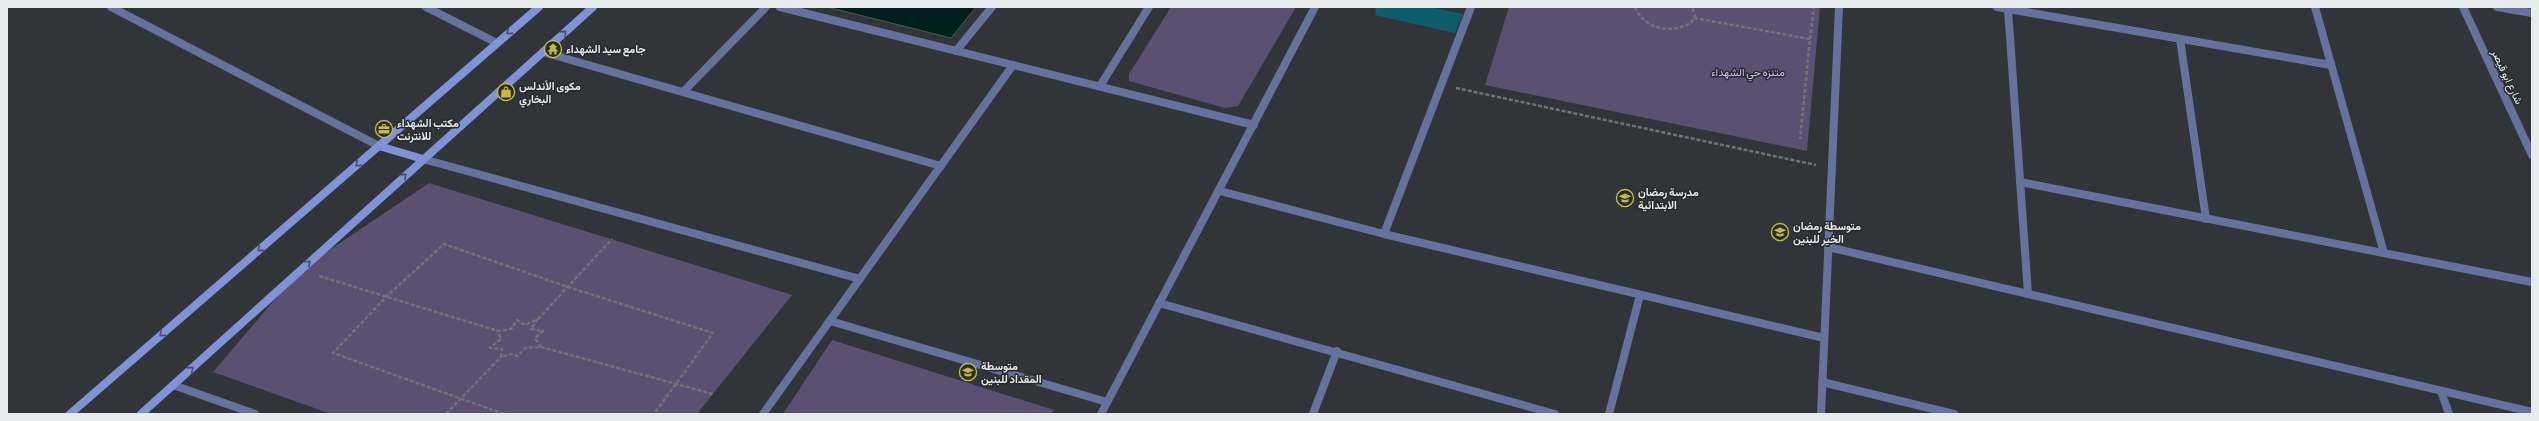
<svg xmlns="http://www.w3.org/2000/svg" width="2539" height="421" viewBox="0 0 2539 421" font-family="'Sofia Sans Condensed',Vazirmatn,sans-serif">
	<rect width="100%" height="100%" fill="#313539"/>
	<g fill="#5b5072">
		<polygon points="1171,7 1296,7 1238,106 1225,108 1129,81 1129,74"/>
		<polygon points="1509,7 1820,7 1807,151 1485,85"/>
		<polygon points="429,183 792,295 697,414 331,414 213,372 300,270"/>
		<polygon points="832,340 1054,410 1051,414 783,414"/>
	</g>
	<polygon fill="#001f1c" stroke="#465c5b" points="827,7 976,7 951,38"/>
	<polygon fill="#0e5d6d" points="1376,7 1430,7 1463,14 1455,33 1375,15"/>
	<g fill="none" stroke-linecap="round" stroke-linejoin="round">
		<g stroke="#707377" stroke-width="2.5" stroke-dasharray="4 2" stroke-linecap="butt">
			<path d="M1635,7C1645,30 1670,34 1691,23L1695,16L1692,7"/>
			<polyline points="1694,18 1810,39 1800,139"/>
			<polyline points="1810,39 1814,7"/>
			<polyline points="1456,88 1816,165"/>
			<polyline points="319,276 498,331"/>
			<polygon points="538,319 531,329 543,331 535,338 541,347 525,348 518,356 511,354 501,357 502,349 490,348 501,339 498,331 511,329 517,320 525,325"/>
			<polyline points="538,319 612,239"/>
			<polyline points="541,347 713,394"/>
			<polyline points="446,414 501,357"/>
			<polyline points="504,414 333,353 387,296 444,244 568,287 713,333 654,414"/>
		</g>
		<g stroke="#65729d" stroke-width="8">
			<polyline points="111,7 379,146"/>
			<polyline points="426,7 497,43"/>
			<polyline points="780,7 1254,125"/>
			<polyline points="1997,7 2331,65"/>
			<polyline points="2315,7 2384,253"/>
			<polyline points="2463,7 2532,155"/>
			<polyline points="2497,7 2532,13"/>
			<polyline points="2008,9 2028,294"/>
			<polyline points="2180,39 2206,219"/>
			<polyline points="956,51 992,7"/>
			<polyline points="543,52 941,166"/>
			<polyline points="1100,86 1149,7"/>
			<polyline points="683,92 766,7"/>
			<polyline points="423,159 860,279"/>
			<polyline points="2020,182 2532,282"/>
			<polyline points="1220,191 1384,234 1824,338"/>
			<polyline points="1384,234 1471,7"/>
			<polyline points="1828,247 2532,412"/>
			<polyline points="1159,303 1555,414"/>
			<polyline points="830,321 1107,402"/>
			<polyline points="1822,382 1954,414"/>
			<polyline points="173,385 255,414"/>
			<polyline points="2441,391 2449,414"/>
			<polyline points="763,414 1013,65"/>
			<polyline points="1101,414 1315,7"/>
			<polyline points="1313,414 1337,351"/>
			<polyline points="1609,414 1640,295"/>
			<polyline points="1821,414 1839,7"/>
		</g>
		<g stroke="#7f93d7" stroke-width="8">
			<polyline points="379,146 423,159"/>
			<polyline points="70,414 539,7"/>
			<polyline points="141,414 593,7"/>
		</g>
	</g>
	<defs><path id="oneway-chevron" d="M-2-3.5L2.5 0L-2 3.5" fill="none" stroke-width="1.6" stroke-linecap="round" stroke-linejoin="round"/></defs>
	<g stroke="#464f69">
		<use href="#oneway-chevron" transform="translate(509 32) rotate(140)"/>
		<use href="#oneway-chevron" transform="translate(564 33) rotate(-42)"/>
		<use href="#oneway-chevron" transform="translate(358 164) rotate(139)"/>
		<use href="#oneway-chevron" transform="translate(404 176) rotate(-42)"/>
		<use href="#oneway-chevron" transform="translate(260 249) rotate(139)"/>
		<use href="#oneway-chevron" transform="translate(308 263) rotate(-42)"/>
		<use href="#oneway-chevron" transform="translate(162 334) rotate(139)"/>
		<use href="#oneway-chevron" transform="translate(191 369) rotate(-42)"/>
	</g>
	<defs>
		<g id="temple-ring" transform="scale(0.9)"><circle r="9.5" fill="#272b2e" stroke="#c6bc3c" stroke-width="1.5"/><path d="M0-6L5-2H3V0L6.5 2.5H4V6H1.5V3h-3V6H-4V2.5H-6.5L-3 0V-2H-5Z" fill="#c6bc3c"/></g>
		<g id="shop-ring" transform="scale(0.9)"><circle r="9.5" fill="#272b2e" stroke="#c6bc3c" stroke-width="1.5"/><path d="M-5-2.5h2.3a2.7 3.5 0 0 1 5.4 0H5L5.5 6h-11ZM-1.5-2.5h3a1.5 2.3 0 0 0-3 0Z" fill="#c6bc3c"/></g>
		<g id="office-ring" transform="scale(0.9)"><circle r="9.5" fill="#272b2e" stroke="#c6bc3c" stroke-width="1.5"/><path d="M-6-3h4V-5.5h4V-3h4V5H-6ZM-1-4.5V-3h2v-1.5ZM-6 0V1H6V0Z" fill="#c6bc3c"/></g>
		<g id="school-ring" transform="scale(0.9)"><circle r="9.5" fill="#272b2e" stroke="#c6bc3c" stroke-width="1.5"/><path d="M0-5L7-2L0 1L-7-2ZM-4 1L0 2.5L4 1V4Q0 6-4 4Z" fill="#c6bc3c"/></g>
	</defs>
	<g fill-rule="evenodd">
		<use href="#temple-ring" x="553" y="49"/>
		<use href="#shop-ring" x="506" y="92"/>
		<use href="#office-ring" x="384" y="129"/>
		<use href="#school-ring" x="1625" y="198"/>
		<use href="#school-ring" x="1780" y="232"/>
		<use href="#school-ring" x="968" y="372"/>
	</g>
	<g text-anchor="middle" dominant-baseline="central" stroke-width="3" stroke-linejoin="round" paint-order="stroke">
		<g font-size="11" font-weight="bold" fill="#e8ebed" stroke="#272b2e" text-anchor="start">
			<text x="566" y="49">جامع سيد الشهداء</text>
			<text x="519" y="86">مكوى الأندلس<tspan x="519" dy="13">البخاري</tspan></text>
			<text x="397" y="123">مكتب الشهداء<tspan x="397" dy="13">للانترنت</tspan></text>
			<text x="1638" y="192">مدرسة رمضان<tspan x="1638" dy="13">الابتدائية</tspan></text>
			<text x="1793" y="226">متوسطة رمضان<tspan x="1793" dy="13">الخير للبنين</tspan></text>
			<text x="981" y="366">متوسطة<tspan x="981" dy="13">المقداد للبنين</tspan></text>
		</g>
		<g font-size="11" fill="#d1c1f5" stroke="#272b2e">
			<text x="1748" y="72">متنزه حي الشهداء</text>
		</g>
		<g font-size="11" fill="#e8ebed" stroke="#272b2e">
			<text transform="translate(2507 77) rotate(65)">شارع ابو قيصر</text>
		</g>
	</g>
	<rect width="2539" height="421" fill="none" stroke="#e8ebed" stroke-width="16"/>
</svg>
